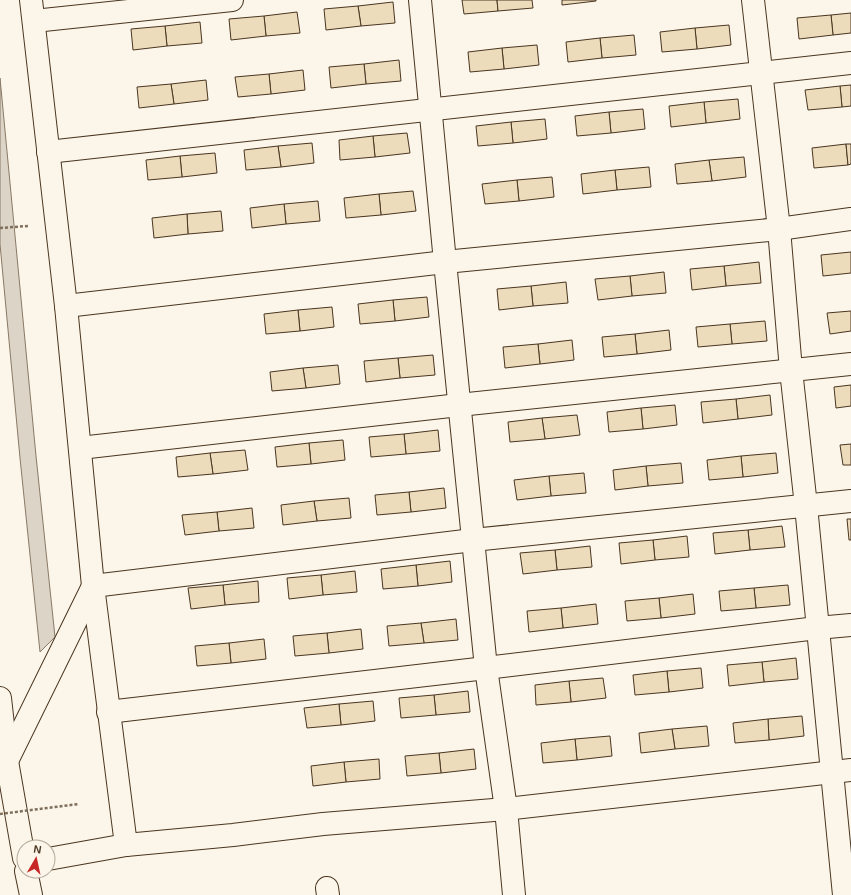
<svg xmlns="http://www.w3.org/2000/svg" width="851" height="895" viewBox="0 0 851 895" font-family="Arial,sans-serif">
	<rect width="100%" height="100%" fill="#fbf6e9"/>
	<polygon fill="#dcd4c6" stroke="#887966" points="0,78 36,456 55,637 40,652 20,458 0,244"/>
	<g fill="#ecdcbc" stroke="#4a3520">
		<polygon points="462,0 497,0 498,11 464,14"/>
		<polygon points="497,0 532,0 533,8 498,11"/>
		<polygon points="562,0 596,0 596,1 562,5"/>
		<polygon points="393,2 395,23 361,26 358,6"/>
		<polygon points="358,6 361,26 326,30 324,9"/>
		<polygon points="297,12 300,33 266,36 264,16"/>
		<polygon points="851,13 851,33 833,35 831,15"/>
		<polygon points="831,15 833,35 799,39 797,18"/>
		<polygon points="264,16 266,36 231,40 229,19"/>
		<polygon points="200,22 202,43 167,46 165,26"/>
		<polygon points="729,25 731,45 697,49 695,28"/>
		<polygon points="165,26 167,46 133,50 131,29"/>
		<polygon points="695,28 697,49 662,52 660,32"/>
		<polygon points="634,35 636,55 602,58 600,38"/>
		<polygon points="600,38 602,58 568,62 566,42"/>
		<polygon points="537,45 539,65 504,69 502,48"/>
		<polygon points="502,48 504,69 470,72 468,52"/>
		<polygon points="399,60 401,81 366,84 364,64"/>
		<polygon points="364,64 366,84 331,88 329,67"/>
		<polygon points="303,70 305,90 271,94 269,74"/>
		<polygon points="269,74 271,94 238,97 235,77"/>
		<polygon points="206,80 208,100 174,104 171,84"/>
		<polygon points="171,84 174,104 139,108 137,87"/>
		<polygon points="851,85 851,106 842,107 840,86"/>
		<polygon points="840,86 842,107 808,110 805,90"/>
		<polygon points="738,99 740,119 706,123 704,102"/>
		<polygon points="704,102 706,123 671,127 669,106"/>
		<polygon points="643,109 645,129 611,133 609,112"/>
		<polygon points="609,112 611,133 577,136 575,116"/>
		<polygon points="545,119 547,139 513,143 511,122"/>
		<polygon points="511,122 513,143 478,146 476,126"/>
		<polygon points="407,133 410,153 375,157 373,136"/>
		<polygon points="373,136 375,157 340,160 339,140"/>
		<polygon points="312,143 314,163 281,167 278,146"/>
		<polygon points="846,144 848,165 814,168 812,148"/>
		<polygon points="846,144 851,144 851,164 848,165"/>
		<polygon points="278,146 281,167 246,170 244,150"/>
		<polygon points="215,153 217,173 182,177 180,156"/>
		<polygon points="180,156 182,177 148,180 146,160"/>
		<polygon points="744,157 746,177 712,181 709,160"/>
		<polygon points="709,160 712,181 677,184 675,164"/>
		<polygon points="649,167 651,187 617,190 615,170"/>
		<polygon points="615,170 617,190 583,194 581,174"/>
		<polygon points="552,177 554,197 519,201 517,180"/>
		<polygon points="517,180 519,201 485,204 482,184"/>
		<polygon points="413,191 416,211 381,215 379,194"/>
		<polygon points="379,194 381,215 346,218 344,198"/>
		<polygon points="318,201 320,221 286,224 284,204"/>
		<polygon points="284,204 286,224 252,228 250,208"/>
		<polygon points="221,211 223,231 188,234 187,214"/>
		<polygon points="187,214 188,234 154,238 152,218"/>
		<polygon points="851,252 851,273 823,276 821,255"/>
		<polygon points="759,262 761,283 726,286 724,266"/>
		<polygon points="724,266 726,286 692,290 690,269"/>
		<polygon points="664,272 666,293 632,296 630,276"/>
		<polygon points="630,276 632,296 598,300 595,279"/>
		<polygon points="566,282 568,303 533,306 531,286"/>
		<polygon points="531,286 533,306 499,310 497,289"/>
		<polygon points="427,297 429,317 395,321 393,300"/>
		<polygon points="393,300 395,321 360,324 358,304"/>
		<polygon points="332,307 334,327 300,331 298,310"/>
		<polygon points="298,310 300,331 266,334 264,314"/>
		<polygon points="851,311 851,331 830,334 827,313"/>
		<polygon points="765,321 767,341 732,344 730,324"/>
		<polygon points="730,324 732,344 698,347 696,327"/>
		<polygon points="669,330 671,350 637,354 635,334"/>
		<polygon points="635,334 637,354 604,357 602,337"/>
		<polygon points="572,340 574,360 540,364 538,344"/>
		<polygon points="538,344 540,364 505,368 503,347"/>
		<polygon points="433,355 435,375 400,378 398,358"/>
		<polygon points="398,358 400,378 366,382 364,361"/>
		<polygon points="338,365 340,384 306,388 303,368"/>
		<polygon points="303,368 306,388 272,391 270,372"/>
		<polygon points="851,385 851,406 836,408 834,387"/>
		<polygon points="770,395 772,415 738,419 736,399"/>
		<polygon points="736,399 738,419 703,423 701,402"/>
		<polygon points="675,405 677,425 643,429 641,408"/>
		<polygon points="641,408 643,429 609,432 607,412"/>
		<polygon points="577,415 580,435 545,439 542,418"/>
		<polygon points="542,418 545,439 510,442 508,422"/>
		<polygon points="438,430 440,451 406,454 404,434"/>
		<polygon points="404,434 406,454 371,457 369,437"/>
		<polygon points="343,440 345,460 311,464 309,443"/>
		<polygon points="309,443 311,464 277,467 275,447"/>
		<polygon points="851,444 851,465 843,465 840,445"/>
		<polygon points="245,450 248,470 213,474 210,453"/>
		<polygon points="210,453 213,474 178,477 176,457"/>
		<polygon points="776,453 778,473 743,477 741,456"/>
		<polygon points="741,456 743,477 709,480 707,460"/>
		<polygon points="681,463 683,483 648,486 646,466"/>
		<polygon points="646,466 648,486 615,490 613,470"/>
		<polygon points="584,473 586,493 551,496 549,476"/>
		<polygon points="549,476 551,496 517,500 514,480"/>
		<polygon points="444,488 446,508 411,512 409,492"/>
		<polygon points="409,492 411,512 377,515 375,495"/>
		<polygon points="349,498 351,518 317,521 314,501"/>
		<polygon points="314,501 317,521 283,525 281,505"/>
		<polygon points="252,508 254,528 219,531 217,512"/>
		<polygon points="217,512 219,531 185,535 182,515"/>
		<polygon points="847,519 851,519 851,540 849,540"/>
		<polygon points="782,526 785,547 750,550 748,530"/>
		<polygon points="748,530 750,550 715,554 713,533"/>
		<polygon points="687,536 689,557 655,560 653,540"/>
		<polygon points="653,540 655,560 621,564 619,543"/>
		<polygon points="590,546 592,567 557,570 555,550"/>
		<polygon points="555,550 557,570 523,574 520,553"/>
		<polygon points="450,561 452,582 418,586 416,565"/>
		<polygon points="416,565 418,586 383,589 381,569"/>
		<polygon points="355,571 357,592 323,595 321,575"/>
		<polygon points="321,575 323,595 289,599 287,578"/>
		<polygon points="258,581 259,602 225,605 223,585"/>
		<polygon points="223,585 225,605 191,609 188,588"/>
		<polygon points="788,585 790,605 756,608 754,588"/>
		<polygon points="754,588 756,608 721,611 719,591"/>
		<polygon points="693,594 695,614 661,618 659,598"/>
		<polygon points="659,598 661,618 627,621 625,601"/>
		<polygon points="596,604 598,624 563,628 561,608"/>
		<polygon points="561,608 563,628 529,632 527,611"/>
		<polygon points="456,619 458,640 424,643 421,623"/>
		<polygon points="421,623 424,643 389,646 387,626"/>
		<polygon points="361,629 363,649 329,653 327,633"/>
		<polygon points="327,633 329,653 295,656 293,636"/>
		<polygon points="264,639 266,659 231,663 229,643"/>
		<polygon points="229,643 231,663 197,666 195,646"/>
		<polygon points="796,658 798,679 764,682 762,662"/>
		<polygon points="762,662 764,682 729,686 727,665"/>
		<polygon points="701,668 703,688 669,692 667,671"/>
		<polygon points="667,671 669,692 635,695 633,675"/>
		<polygon points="603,678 606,698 571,702 569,681"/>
		<polygon points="569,681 571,702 536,705 535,685"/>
		<polygon points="468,691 470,712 436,715 434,695"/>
		<polygon points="434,695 436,715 401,718 399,698"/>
		<polygon points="373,701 375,721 341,725 339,704"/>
		<polygon points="339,704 341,725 307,728 304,708"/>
		<polygon points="802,716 804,736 769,740 768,719"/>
		<polygon points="768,719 769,740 735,743 733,723"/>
		<polygon points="707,726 709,746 675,749 672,729"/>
		<polygon points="672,729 675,749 641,753 639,733"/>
		<polygon points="610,736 612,756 577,760 575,739"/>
		<polygon points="575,739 577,760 543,763 541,743"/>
		<polygon points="474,749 476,769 441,773 439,753"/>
		<polygon points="439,753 441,773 407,776 405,756"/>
		<polygon points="379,759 380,779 346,782 344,762"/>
		<polygon points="344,762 346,782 313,786 311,766"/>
	</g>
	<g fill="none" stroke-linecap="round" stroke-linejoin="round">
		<g stroke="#4a3520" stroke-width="24">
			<g id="minor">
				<polyline points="31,0 66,306 93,586 126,845"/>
				<polyline points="420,0 445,262 486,668 506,809 514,895"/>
				<polyline points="753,0 779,229 791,370 806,506 844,895"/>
				<polyline points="34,21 232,0"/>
				<polyline points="48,152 851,63"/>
				<polyline points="66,306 445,262 779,229 851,219"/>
				<polyline points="80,448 459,405 851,364"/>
				<polyline points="108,712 486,668 817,628 851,625"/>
				<polyline points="7,761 93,586 473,540 851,501"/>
				<polyline points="48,859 126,845 233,835 323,824 506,809 851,770"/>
				<polyline points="327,888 328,895"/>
			</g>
		</g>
		<g stroke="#4a3520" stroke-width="24">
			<g id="major">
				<polyline points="0,698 7,761 24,858"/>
				<polyline points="26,871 31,895"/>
			</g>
		</g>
		<polyline stroke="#7f6f5c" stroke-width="2.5" stroke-dasharray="3 2" stroke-linecap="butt" points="0,228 28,226"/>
		<use href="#minor" stroke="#fbf6e9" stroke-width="22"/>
		<use href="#major" stroke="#fbf6e9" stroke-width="22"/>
		<polyline stroke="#7f6f5c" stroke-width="2.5" stroke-dasharray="3 2" stroke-linecap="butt" points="0,814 79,804"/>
	</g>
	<g transform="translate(36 859) rotate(9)"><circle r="19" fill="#fbf6e9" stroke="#b4a999"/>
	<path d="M0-3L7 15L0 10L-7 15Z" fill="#c62828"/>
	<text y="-6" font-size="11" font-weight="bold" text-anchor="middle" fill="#4a3520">N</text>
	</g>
</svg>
